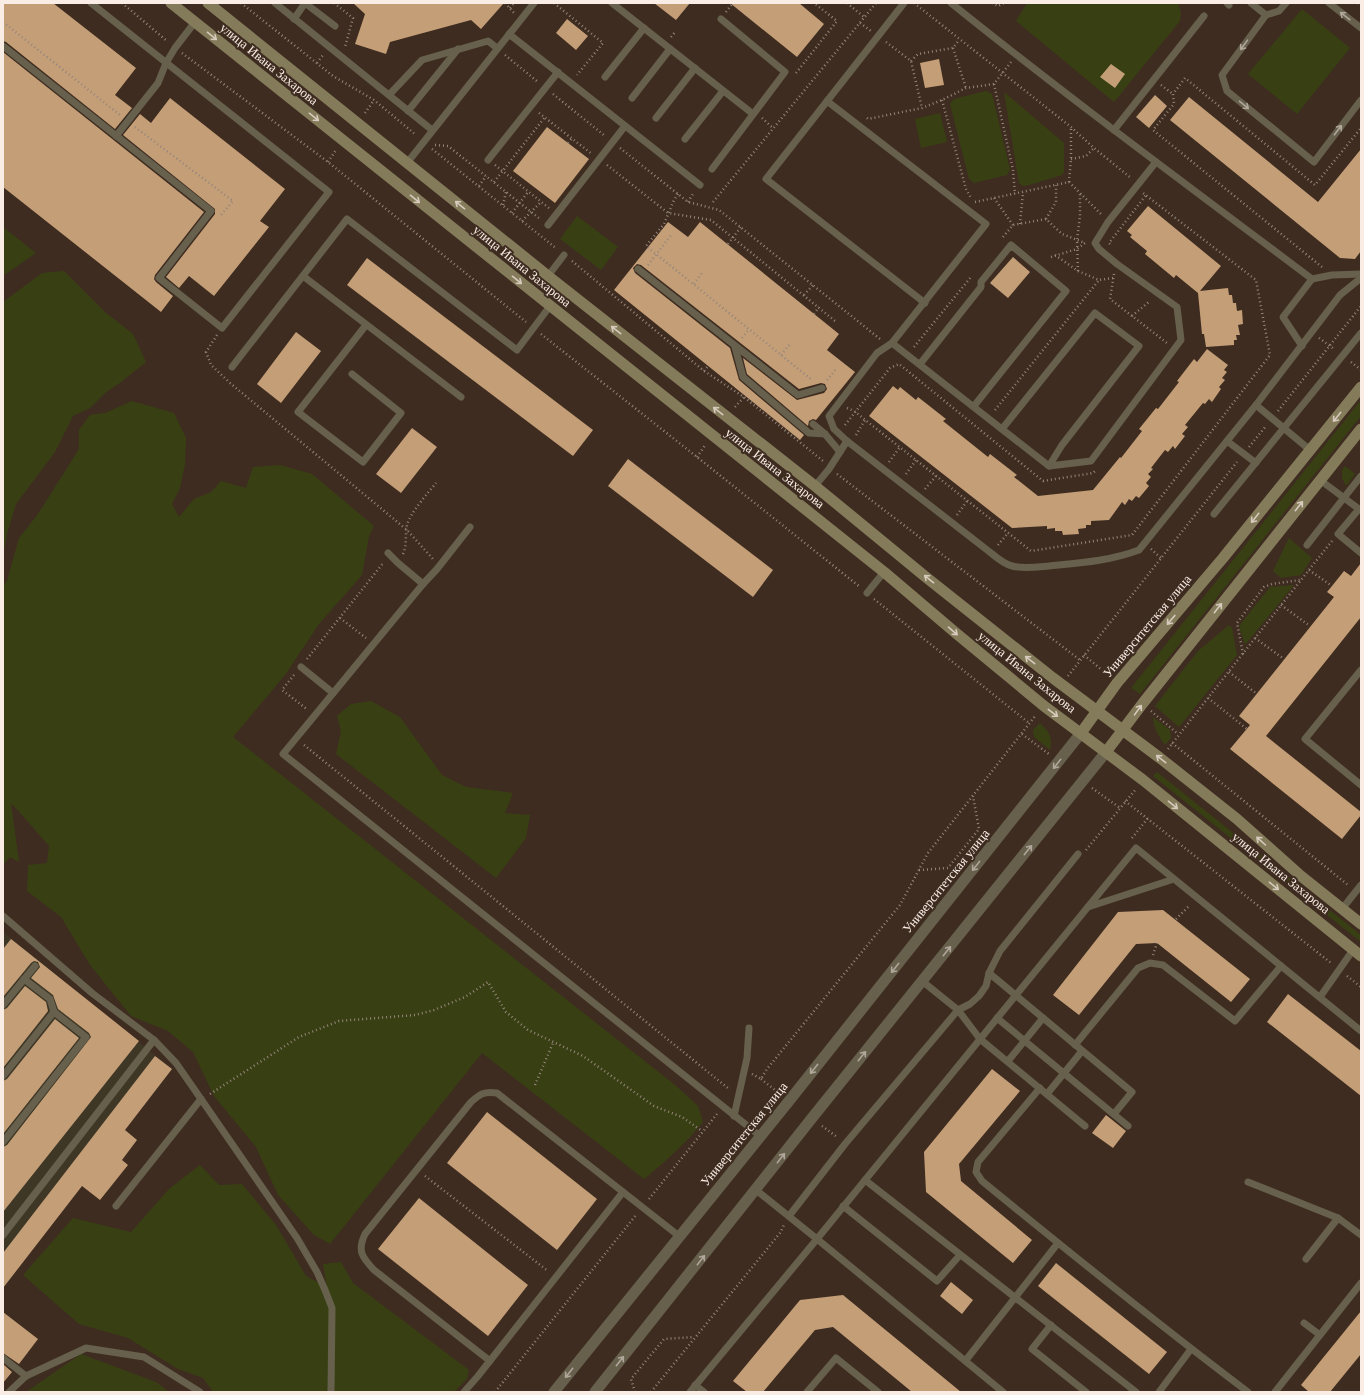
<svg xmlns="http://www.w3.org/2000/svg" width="1364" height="1395" viewBox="0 0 1364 1395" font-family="Georgia,serif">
	<rect width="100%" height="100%" fill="#3e2c20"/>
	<polygon fill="#3f3726" points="3,932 172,1069 3,1288"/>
	<g fill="#384013">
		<polygon points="1027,3 1178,3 1181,12 1180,21 1114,102 1016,21"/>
		<polygon points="1302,9 1350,48 1297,114 1248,74"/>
		<polygon points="986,91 992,94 1010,169 1007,175 974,183 969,179 950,104 954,99"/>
		<polygon points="1004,92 1064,143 1064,172 1062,175 1029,185 1023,186 1019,183"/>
		<polygon points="940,113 947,142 921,148 915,119"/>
		<polygon points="577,216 618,247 601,270 560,239"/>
		<polygon points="3,227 36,253 3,276"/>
		<polygon points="64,271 105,312 133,334 146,362 121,382 105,393 90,408 73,416 55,452 16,504 7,534 3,556 3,302 42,273"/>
		<polygon points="1361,400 1361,416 1140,694 1131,688"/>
		<path d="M132,401L174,413L186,438L185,464L180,488L172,504L179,517L194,499L211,492L221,481L246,488L253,467L280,465L312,474L374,526L369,536L362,575L319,624L285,675L233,737L675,1085L698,1106L703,1122C686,1143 665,1162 644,1179L482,1053L330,1244L314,1235L278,1195L256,1147L214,1096L193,1052L168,1031L131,1016L90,965L61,917L27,891L28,865L47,863L49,846L30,824L11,803L19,862L10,857L3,865V586L7,581L19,538L38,514L79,449V430L90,415L105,413Z"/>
		<polygon points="1345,466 1355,474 1346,486 1342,478 1342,470"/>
		<polygon points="1289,538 1312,558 1301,575 1281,578 1273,571"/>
		<polygon points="1294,585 1245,645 1239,626 1270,587"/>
		<polygon points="1229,625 1232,628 1237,655 1179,727 1155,706 1198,651"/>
		<polygon points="371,701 400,717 442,775 466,787 513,793 505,813 530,815 526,838 496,878 336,754 341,731 337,716 351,704"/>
		<path d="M1153,717L1170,730L1171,738L1165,745C1158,736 1154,729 1153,717Z"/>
		<path d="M1040,723C1049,732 1053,736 1050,750L1034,737L1033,730Z"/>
		<polygon points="1157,772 1361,935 1361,942 1153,776"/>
		<polygon points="200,1165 219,1185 242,1184 276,1225 306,1276 327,1287 323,1264 341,1262 353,1283 469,1370 467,1379 454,1392 213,1392 203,1378 178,1369 128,1338 79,1324 23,1275 73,1218 131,1232 169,1189"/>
		<polygon points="81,1354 156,1382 169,1392 26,1392"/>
	</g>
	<g fill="#c49e77">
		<polygon points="3,3 53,3 136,68 115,95 132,108 115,129 6,42 3,41"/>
		<polygon points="353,3 504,3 481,29 471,20 390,42 386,54 355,44 365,14"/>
		<polygon points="654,3 690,3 676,20"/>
		<polygon points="730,3 799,3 824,24 797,57"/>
		<polygon points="567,19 588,36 576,50 556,33"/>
		<polygon points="3,52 204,212 155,275 154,279 156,282 173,296 161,312 3,187"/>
		<polygon points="939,59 944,85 925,88 920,63"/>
		<polygon points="1111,64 1125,74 1115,88 1100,77"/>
		<polygon points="1155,95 1167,106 1149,128 1136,117"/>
		<polygon points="1189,97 1318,202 1361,149 1361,251 1355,259 1340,258 1170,120"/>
		<polygon points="170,98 285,189 260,221 269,227 214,296 189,276 179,288 166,277 215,214 215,209 123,135 140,114 151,123"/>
		<polygon points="547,127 589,159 555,203 513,171"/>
		<polygon points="1148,206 1221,266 1200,291 1228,288 1229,295 1232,295 1233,303 1236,303 1237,311 1242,310 1243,324 1238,325 1240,335 1236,335 1237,340 1234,340 1234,345 1206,347 1204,334 1202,334 1198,293 1176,275 1174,278 1145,254 1147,251 1130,237 1132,235 1127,231"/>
		<polygon points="668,222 688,237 700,222 839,334 827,350 855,372 816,420 813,419 809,421 808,426 747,374 743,358 797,400 824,393 827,389 825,384 821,383 799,389 641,265 637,264 633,268 635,273 730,348 739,380 804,435 800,440 614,290"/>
		<polygon points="1013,257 1030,272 1008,298 990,283"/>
		<polygon points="367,258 593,430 573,456 347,285"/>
		<polygon points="296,332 321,351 281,403 257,384"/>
		<polygon points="1207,349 1228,365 1224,370 1227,372 1222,378 1225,380 1219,387 1221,389 1212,402 1209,399 1205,404 1203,403 1185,425 1188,427 1182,434 1185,436 1175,449 1173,446 1168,452 1165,450 1151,468 1153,469 1148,474 1151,477 1146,483 1149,486 1139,498 1136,496 1132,501 1129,499 1125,505 1122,502 1109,520 1091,521 1091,525 1086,525 1086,528 1078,529 1079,534 1063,535 1062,531 1055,531 1055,528 1047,529 1047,526 1012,528 869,416 893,386 898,390 900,387 916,400 918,397 946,419 943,421 988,457 990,454 1017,475 1014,477 1038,496 1093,490 1120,457 1121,458 1142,431 1139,429 1156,408 1158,409 1179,382 1177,381 1194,359 1197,362"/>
		<polygon points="412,428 437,447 401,493 376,474"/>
		<polygon points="628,459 773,570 753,597 608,486"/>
		<polygon points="1361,563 1361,617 1266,736 1361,812 1361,815 1342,839 1230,749 1250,725 1239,716 1334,597 1327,592 1332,586 1344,571 1351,576"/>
		<polygon points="1163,910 1250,979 1231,1002 1157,943 1136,944 1079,1015 1053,995 1118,912"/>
		<polygon points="11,939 139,1041 3,1212 3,1147 7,1145 91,1037 89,1033 58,1009 53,995 31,978 40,967 38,962 34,961 31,963 3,997 3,949"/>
		<polygon points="25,986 46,1002 48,1011 3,1068 3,1010 7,1008"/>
		<polygon points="1288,994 1361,1051 1361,1096 1267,1022"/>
		<polygon points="55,1019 79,1038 3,1134 3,1081 7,1079"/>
		<polygon points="155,1056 172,1069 125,1130 137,1140 122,1160 128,1165 100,1200 82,1186 3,1288 3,1253"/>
		<polygon points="992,1069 1020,1091 959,1164 961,1181 1032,1240 1013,1263 926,1192 924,1152"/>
		<polygon points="487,1112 597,1199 557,1250 447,1163"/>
		<polygon points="1106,1115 1126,1131 1113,1148 1092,1133"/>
		<polygon points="419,1198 528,1285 488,1336 378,1249"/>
		<polygon points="1056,1263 1167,1352 1149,1374 1038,1286"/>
		<polygon points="951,1282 973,1300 962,1314 940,1296"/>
		<polygon points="843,1295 961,1392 912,1392 833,1327 815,1330 763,1392 747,1392 733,1381 800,1300"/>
		<polygon points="1361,1311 1361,1354 1330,1392 1309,1392 1301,1385"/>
		<polygon points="3,1312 38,1339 19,1364 3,1353"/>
		<polygon points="3,1364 12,1372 3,1383"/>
	</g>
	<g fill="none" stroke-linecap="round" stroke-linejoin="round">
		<g stroke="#94857b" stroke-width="2.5" stroke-dasharray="1 3" stroke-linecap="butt">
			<polyline points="122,3 167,41"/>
			<polyline points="241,3 333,76 374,100 416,135"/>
			<polyline points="334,3 353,18 345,47"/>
			<polyline points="505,3 514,13"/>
			<polyline points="554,3 603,43 577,75"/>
			<polyline points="847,3 864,17"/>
			<polyline points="914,3 1071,127 1094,148 1131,178"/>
			<polyline points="992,3 998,6 1004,3"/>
			<polyline points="1358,3 1361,6"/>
			<polyline points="510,8 514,3"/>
			<polyline points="726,12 733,3"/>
			<polyline points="3,22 120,115"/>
			<polyline points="860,23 871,31"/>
			<polyline points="671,37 676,31"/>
			<polyline points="886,42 911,61 922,108"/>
			<polyline points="953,48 966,88"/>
			<polyline points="182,53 328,162 526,322"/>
			<polyline points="505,55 538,82"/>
			<polyline points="911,61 918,54 953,48 959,40"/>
			<polyline points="317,63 323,55"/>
			<polyline points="796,73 837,21 814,3"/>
			<polyline points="994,84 1013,170 1015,194"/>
			<polyline points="1161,85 1173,94"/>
			<polyline points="553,94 605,136"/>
			<polyline points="942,100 966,189 971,198"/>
			<polyline points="365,113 374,100"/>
			<polyline points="539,113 592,154"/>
			<polyline points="762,118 773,128"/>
			<polyline points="867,118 868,119 922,108 942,100 966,88 994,84 1011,62"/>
			<polyline points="135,127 233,201 221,215"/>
			<polyline points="568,143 572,138"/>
			<polyline points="435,145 448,146 540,219"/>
			<polyline points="620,148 688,202 719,210 880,339"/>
			<polyline points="432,149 557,249"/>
			<polyline points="1071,159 1086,156 1094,148"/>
			<polyline points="328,162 336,150"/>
			<polyline points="495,165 549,208"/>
			<polyline points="607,165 668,213 711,220 835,321"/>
			<polyline points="494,182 545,117"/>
			<polyline points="1069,182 1101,214"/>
			<polyline points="1069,182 1071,159 1071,127"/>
			<polyline points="479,186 486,176"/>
			<polyline points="678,194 674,200 664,224 646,246 812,380"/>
			<polyline points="994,198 1013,225"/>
			<polyline points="688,202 694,192"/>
			<polyline points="713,202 876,3"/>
			<polyline points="975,202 1069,182"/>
			<polyline points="503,205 506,192"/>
			<polyline points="512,213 528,192"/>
			<polyline points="1046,219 1056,202 1056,185"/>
			<polyline points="522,221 541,202"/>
			<polyline points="1020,224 1023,192"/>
			<polyline points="1003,237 1013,225 1046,219 1062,234 1085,243"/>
			<polyline points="728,244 741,227"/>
			<polyline points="1110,244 1109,243 1146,195"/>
			<polyline points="1055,255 1078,271 1099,280 1113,278"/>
			<polyline points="1051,257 1077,249 1085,243"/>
			<polyline points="572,261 704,371 744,397 823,461"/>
			<polyline points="648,265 672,234"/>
			<polyline points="1322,267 1153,130 1174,104 1173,94 1185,78 1315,185 1361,128"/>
			<polyline points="1078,271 1077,240 1080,216 1080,194"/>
			<polyline points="1114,274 1110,299 1167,343"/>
			<polyline points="694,284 702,273"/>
			<polyline points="804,295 813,285"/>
			<polyline points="814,314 819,307"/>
			<polyline points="1132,316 1150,301"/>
			<polyline points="541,334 697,457 860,587"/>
			<polyline points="217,335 206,352 211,365 230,383 407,530 433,559"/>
			<polyline points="742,338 749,329"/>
			<polyline points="1319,338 1334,349"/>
			<polyline points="914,347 971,277"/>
			<polyline points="781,355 790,344"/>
			<polyline points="1351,362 1361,370"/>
			<polyline points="704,371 708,366"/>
			<polyline points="827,380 837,368"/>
			<polyline points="735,407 744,397"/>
			<polyline points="847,408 854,411 1031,551 1132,535 1270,355 1256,280 1143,193"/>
			<polyline points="995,410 1099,280"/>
			<polyline points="1278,411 1361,306"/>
			<polyline points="845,425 890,368 899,364 1043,481 1093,473 1095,471"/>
			<polyline points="856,435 865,420"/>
			<polyline points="1249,447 1266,426"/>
			<polyline points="697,457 706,444"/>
			<polyline points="889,462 900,447"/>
			<polyline points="837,474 1080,660"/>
			<polyline points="906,474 916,460"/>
			<polyline points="925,489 936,476"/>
			<polyline points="957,515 967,501"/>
			<polyline points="998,545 1008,533"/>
			<polyline points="1151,549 1161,558"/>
			<path d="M403,554C407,545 405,535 407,525C410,513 428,493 436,483"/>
			<polyline points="1309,570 1332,586"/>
			<polyline points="874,599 1029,723"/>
			<polyline points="1281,605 1310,626"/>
			<polyline points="340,618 366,638"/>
			<polyline points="1255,638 1284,659"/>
			<polyline points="1243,654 1237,623 1264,587 1272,584 1300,580"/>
			<polyline points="1084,655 1109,676"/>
			<polyline points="307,659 384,562"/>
			<polyline points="1229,672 1257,694"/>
			<polyline points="294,675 282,690 308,710"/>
			<polyline points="1068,676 1237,462"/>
			<polyline points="1208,698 1247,729"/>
			<polyline points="1151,711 1178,734"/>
			<polyline points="1022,734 1049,754"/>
			<polyline points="1172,743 1348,885"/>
			<polyline points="304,745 729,1089"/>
			<path d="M1168,749C1222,680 1277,610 1332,541"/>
			<polyline points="1092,788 1120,808"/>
			<polyline points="1125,801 1331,963"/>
			<polyline points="1132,838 1148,818"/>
			<polyline points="1086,850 1136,789"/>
			<polyline points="919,870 948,868 979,829 973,796"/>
			<polyline points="1176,919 1190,905"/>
			<polyline points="1153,955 1157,943"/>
			<polyline points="1347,976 1361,987"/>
			<polyline points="752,1074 761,1079 767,1069 900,905 928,853 1036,715"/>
			<polyline points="761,1079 780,1094"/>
			<polyline points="535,1085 553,1043"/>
			<polyline points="210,1094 299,1037 339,1021 415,1015 434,1010 465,997 488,982 506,1012 528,1030 583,1056 654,1106 682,1117 702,1131"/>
			<polyline points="822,1126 837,1137"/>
			<polyline points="425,1176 548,1271"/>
			<polyline points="649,1199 717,1114"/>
			<polyline points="495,1392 636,1215"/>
			<polyline points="635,1392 631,1379 664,1339 694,1337"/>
			<polyline points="651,1392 780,1233 784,1225"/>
		</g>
		<g stroke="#66604d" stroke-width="7">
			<polyline points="275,3 432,130"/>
			<polyline points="305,3 335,26"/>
			<polyline points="612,3 753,114"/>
			<polyline points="904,3 766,179 925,303"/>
			<path d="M951,3C1069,98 1191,188 1312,279L1332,275L1361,274"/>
			<polyline points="1227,3 1229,5"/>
			<polyline points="1251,3 1266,15"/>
			<polyline points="1286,3 1279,11 1266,15 1222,75 1227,91 1314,162 1361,100"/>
			<polyline points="1329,3 1361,28"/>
			<polyline points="294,19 305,3"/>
			<polyline points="509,34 700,185"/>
			<polyline points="3,46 211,211 159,278 222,328 329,192 91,3"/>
			<polyline points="605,77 644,28"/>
			<polyline points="389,95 422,60 488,41 497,48"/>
			<polyline points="632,98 670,49"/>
			<polyline points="408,111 458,49"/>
			<polyline points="656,118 695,68"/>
			<polyline points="1114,130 1204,16"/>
			<polyline points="116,136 158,83 166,63 175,48 195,22"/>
			<polyline points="685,139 723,91"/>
			<polyline points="488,160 558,72"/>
			<polyline points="407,163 534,3"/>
			<polyline points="712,169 785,72 721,19"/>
			<polyline points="548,225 625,126"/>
			<polyline points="638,269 798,395 822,388"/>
			<polyline points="303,276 461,397"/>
			<polyline points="548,276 564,255"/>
			<polyline points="892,343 1049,466 1091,461 1181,340 1177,307 1117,264 1099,249 1095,243 1108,222 1156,162"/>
			<polyline points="1302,346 1283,317 1312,279"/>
			<polyline points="735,347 743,377 809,433 825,434"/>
			<polyline points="920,364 981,287 981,282 1011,245 1066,291 974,406"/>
			<polyline points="232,367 347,219 517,350 550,306"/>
			<polyline points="352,374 401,413 363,462 298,412 366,325"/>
			<polyline points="1256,405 1310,450"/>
			<polyline points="813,424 825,434 840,452"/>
			<polyline points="1002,429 1095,313 1139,346 1062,445 1049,466"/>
			<path d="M847,441L991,553C997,558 1004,564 1012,566C1023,569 1037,567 1049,566C1079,563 1110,561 1139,550L1256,405L1340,295L1361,278"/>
			<polyline points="1227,441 1256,463"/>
			<polyline points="1320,480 1359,509 1361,509"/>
			<polyline points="815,486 829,469 847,441 834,429 829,416 877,353 892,343 986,224 827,101"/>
			<polyline points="1359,509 1338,534 1361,553"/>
			<polyline points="1214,514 1361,333"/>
			<polyline points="1307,545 1361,476"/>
			<polyline points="388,553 398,563 423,584 283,754 760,1136"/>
			<polyline points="423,584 437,569 470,527"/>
			<polyline points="867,593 884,572"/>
			<polyline points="301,667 333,693"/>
			<polyline points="1361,670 1305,739 1361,785"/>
			<polyline points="1088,907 1174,879"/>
			<polyline points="1342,909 1361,885"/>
			<polyline points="3,916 92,993 154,1040 176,1063 201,1099 297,1238 317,1272 325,1290 332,1308 331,1392"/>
			<polyline points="989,973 1132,1092 1114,1114"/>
			<polyline points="922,981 958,1010 980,1039 1085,1126"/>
			<polyline points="1320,997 1353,950"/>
			<polyline points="3,1005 35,966"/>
			<polyline points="997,1018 1128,1126"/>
			<polyline points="1075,1045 1138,968 1150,963 1163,965 1235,1021 1281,966"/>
			<polyline points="1008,1061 1043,1018"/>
			<polyline points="3,1076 54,1012"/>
			<path d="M1040,1088L978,1162L976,1172L982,1181C1070,1253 1158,1324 1248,1392"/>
			<polyline points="1047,1094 1082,1051"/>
			<polyline points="734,1116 747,1058 749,1028"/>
			<polyline points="3,1142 86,1037 54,1012 50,999 24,979"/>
			<polyline points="865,1180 1136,1392"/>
			<polyline points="1248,1182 1338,1218"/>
			<polyline points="756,1190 817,1239 1136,848 1361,1031"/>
			<polyline points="116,1206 201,1099"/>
			<polyline points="843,1206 937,1281 960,1255"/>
			<polyline points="789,1216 845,1144 958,1010 970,1004 979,996 986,986 989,973 1000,951 1078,854"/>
			<polyline points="3,1235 154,1040"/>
			<polyline points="1306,1259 1338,1218 1361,1235"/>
			<polyline points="1304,1323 1320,1335"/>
			<polyline points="1051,1325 1032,1349 1086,1392"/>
			<polyline points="3,1358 26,1376"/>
			<polyline points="966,1360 1058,1243"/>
			<path d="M490,1361L374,1270C362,1257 357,1251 365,1234L471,1102C480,1094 484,1091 497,1093L679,1236"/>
			<polyline points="695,1385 704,1392"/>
			<polyline points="9,1392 26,1376 86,1348 144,1357 200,1392"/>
			<polyline points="464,1392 478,1376 623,1192"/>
			<polyline points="690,1392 817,1239 1003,1392"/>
			<polyline points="807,1392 836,1358 878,1392"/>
			<polyline points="1159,1392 1191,1349"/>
			<polyline points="1275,1392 1361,1283"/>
		</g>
		<g stroke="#66604d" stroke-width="11">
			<polyline points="554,1392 789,1101 1081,733"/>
			<polyline points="595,1392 812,1118 1106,752"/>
		</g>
		<g stroke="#847b5b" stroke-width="11">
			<polyline points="171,3 884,572 957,634 1044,706 1143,780 1361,956"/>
			<polyline points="208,3 548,276 815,486 927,578 1053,678 1160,758 1237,819 1301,876 1361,924"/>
			<polyline points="1081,733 1117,683 1223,558 1361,387"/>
			<polyline points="1106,752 1143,703 1361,429"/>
		</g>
	</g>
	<defs><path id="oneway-shaft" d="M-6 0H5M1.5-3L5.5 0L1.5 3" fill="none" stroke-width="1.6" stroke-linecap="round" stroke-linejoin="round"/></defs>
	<g stroke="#b0a699">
		<use href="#oneway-shaft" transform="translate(1345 16) rotate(-142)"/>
		<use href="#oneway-shaft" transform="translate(1244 45) rotate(126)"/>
		<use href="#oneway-shaft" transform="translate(1244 105) rotate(39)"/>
		<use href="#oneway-shaft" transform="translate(1338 130) rotate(-53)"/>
		<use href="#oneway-shaft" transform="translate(1057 764) rotate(128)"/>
		<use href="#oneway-shaft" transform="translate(1028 850) rotate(-51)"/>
		<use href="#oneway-shaft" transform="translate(976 866) rotate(129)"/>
		<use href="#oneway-shaft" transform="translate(947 951) rotate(-51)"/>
		<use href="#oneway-shaft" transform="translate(895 968) rotate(129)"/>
		<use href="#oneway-shaft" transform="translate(862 1056) rotate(-51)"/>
		<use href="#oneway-shaft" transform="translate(814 1069) rotate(129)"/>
		<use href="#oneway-shaft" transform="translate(781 1158) rotate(-52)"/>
		<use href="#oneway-shaft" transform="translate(701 1260) rotate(-52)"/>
		<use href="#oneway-shaft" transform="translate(620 1361) rotate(-52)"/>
		<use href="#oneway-shaft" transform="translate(569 1373) rotate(129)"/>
	</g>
	<g stroke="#d6cbbc">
		<use href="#oneway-shaft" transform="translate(212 36) rotate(39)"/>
		<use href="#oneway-shaft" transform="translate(314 117) rotate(39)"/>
		<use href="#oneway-shaft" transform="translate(415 199) rotate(39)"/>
		<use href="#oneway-shaft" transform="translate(460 205) rotate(-141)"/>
		<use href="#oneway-shaft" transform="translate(517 280) rotate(39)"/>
		<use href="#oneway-shaft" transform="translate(616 330) rotate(-142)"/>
		<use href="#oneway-shaft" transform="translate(718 411) rotate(-142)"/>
		<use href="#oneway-shaft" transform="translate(1337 417) rotate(129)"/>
		<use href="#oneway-shaft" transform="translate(1299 506) rotate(-52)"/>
		<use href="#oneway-shaft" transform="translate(1255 518) rotate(129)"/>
		<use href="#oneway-shaft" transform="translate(929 579) rotate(-141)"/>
		<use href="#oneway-shaft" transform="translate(1218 608) rotate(-52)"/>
		<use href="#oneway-shaft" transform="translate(1171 620) rotate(130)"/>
		<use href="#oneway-shaft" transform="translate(953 631) rotate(41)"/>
		<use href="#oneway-shaft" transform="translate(1030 660) rotate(-142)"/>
		<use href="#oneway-shaft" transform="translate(1138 710) rotate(-54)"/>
		<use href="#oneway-shaft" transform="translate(1053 713) rotate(37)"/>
		<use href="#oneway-shaft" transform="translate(1161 759) rotate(-142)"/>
		<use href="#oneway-shaft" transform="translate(1173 805) rotate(39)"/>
		<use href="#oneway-shaft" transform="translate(1261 841) rotate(-138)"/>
		<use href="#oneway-shaft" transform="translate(1274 886) rotate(39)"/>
	</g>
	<g text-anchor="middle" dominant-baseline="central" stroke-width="4" stroke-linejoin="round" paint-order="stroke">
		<g font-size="13" fill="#f9ede5" stroke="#3e2c20">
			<text transform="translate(269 64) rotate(39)">улица Ивана Захарова</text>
			<text transform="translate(522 266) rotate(39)">улица Ивана Захарова</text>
			<text transform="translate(775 468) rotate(38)">улица Ивана Захарова</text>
			<text transform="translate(1147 626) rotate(-50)">Университетская улица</text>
			<text transform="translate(1027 672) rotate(39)">улица Ивана Захарова</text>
			<text transform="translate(1281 873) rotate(39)">улица Ивана Захарова</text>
			<text transform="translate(946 881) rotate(-51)">Университетская улица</text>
			<text transform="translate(744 1134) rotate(-51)">Университетская улица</text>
		</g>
	</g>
	<rect width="1364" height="1395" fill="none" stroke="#f9ede5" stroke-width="8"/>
</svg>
